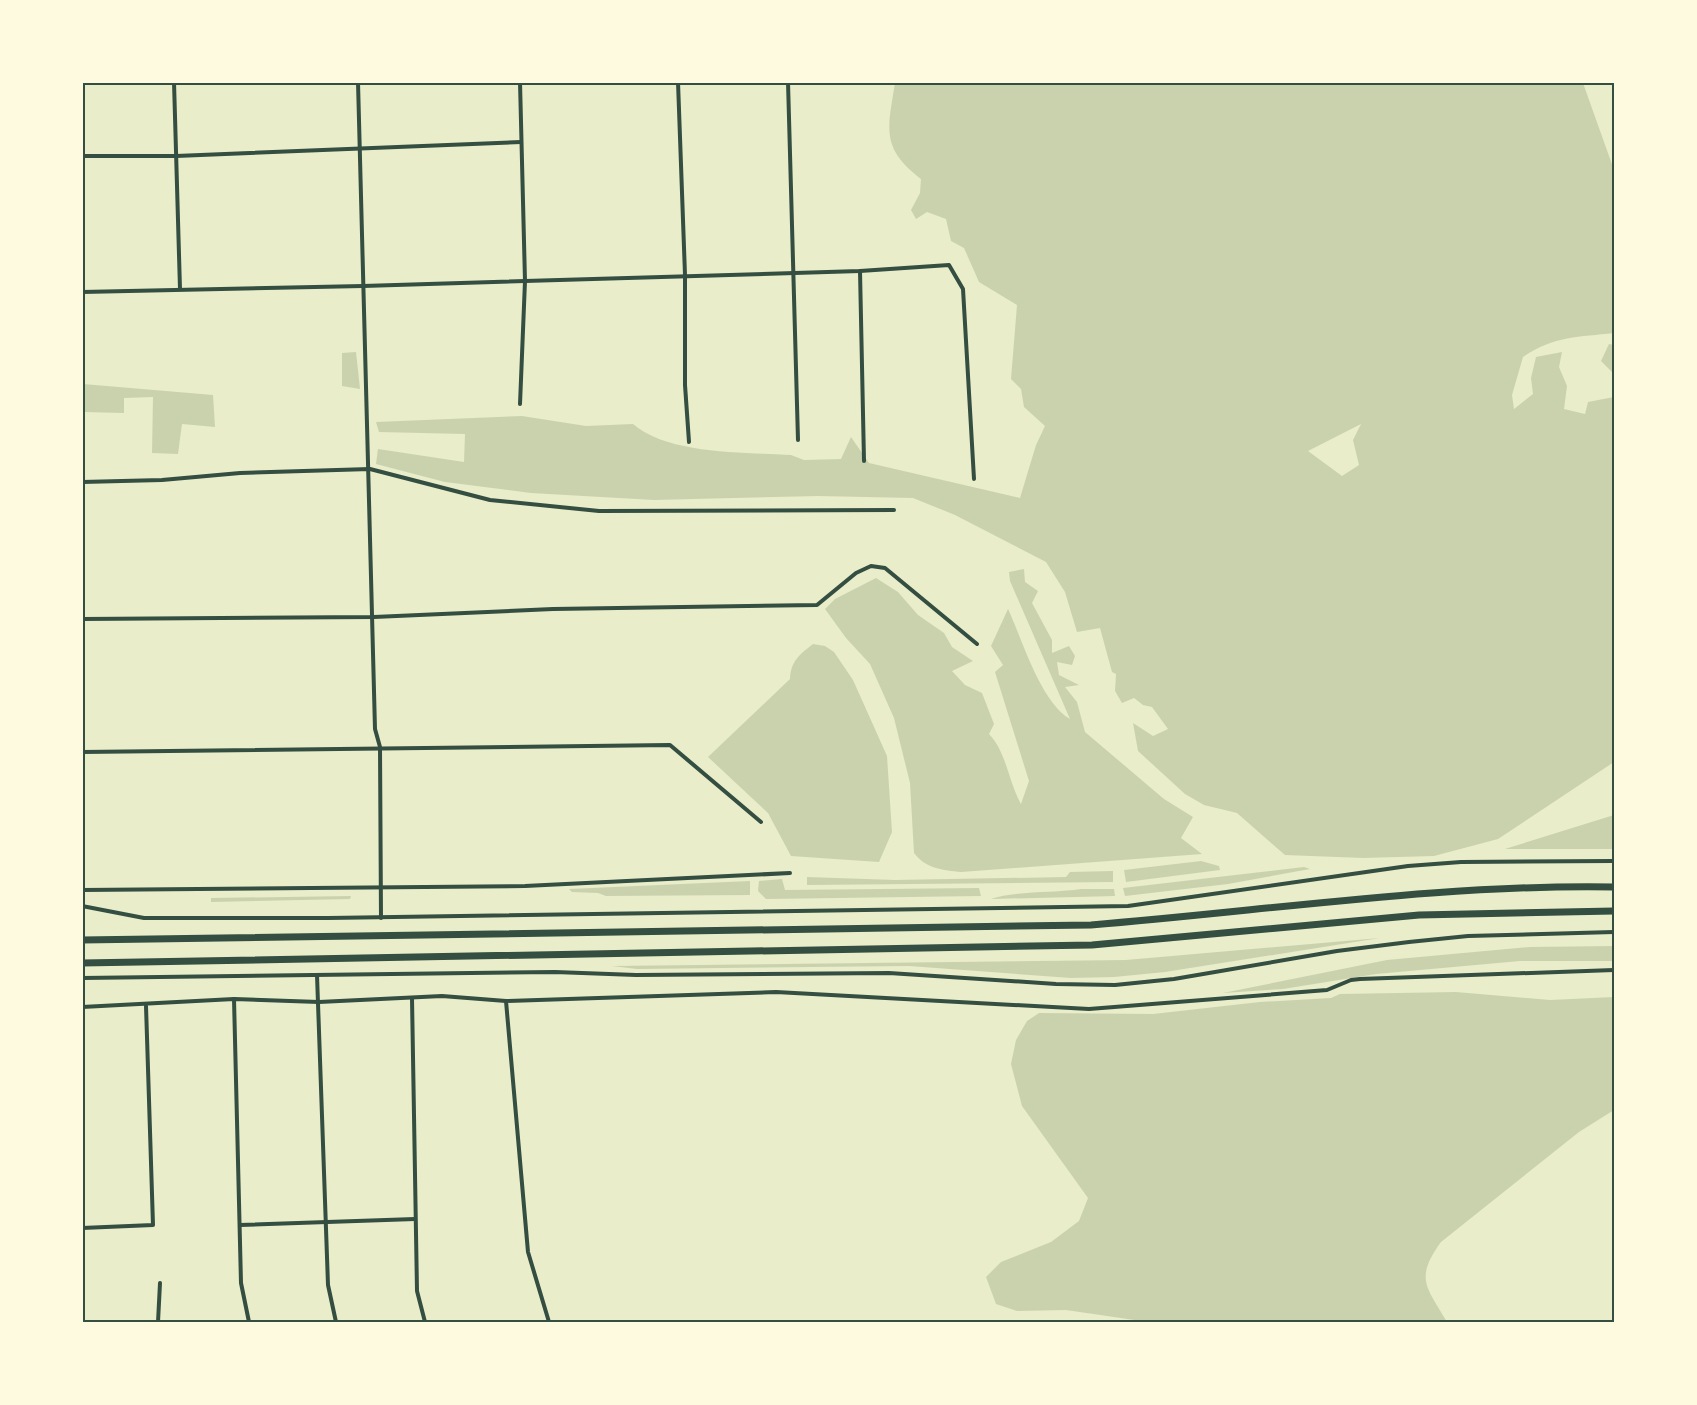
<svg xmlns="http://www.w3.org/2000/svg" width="1697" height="1405" viewBox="0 0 1697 1405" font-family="Raleway,sans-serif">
	<rect width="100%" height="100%" fill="#e9edc9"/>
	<g fill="#cad2ad" fill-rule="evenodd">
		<path d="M895,83H1583L1614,170V333C1579,337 1553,336 1523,357L1512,395L1514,409L1533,394L1531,378L1536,357L1562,352L1559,367L1567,386L1564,409L1585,414L1588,402L1614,397V762L1498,839L1434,856L1363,858L1285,855L1237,813L1204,805L1185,794L1138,751L1133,723L1153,736L1168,729L1152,707L1143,705L1134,698L1122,703L1115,691L1116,674L1112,672L1100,628L1077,632L1065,592L1046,562L955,515L913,498L818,496L654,500L531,493L445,482L376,464L378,449L464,462L465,434L379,432L376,422L522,416L586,426L633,424C669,455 745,452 791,455L804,460L841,459L851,437L869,463L1020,498L1036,445L1045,426L1024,407L1021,389L1011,379L1017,305L979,282L964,248L951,241L946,219L927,212L916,219L911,210L920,193L921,179C880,148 888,128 895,83ZM1361,424L1353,440L1359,465L1342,476L1308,451Z"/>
		<polygon points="1609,344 1614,345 1614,374 1601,361"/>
		<polygon points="356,352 360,389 342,386 342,353"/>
		<polygon points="83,384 213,395 215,427 182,424 178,454 152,453 153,397 124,398 124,413 83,412"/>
		<path d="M1024,569L1025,582L1038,591L1032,603L1052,640V653L1069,646L1075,656L1072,665L1057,662L1059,675L1079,685L1065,687L1077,702L1085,732L1164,799L1193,817L1181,838L1202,854L961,872C943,870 926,869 914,853L910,783L894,718L870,664L846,638L825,609L835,599L876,578L898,592L918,615L944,633L952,647L973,661L952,671L965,685L982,693L994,724L989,734C1007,753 1008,781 1021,804L1029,781L995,672L1003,665L991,646L1008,609C1023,641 1040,701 1070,719L1010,581L1009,572Z"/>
		<path d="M813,644L825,646L834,652L853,680L887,756L892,832L879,862L791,856L768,813L708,757L790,679C791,661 799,655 813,644Z"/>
		<polygon points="1614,815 1614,849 1505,849"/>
		<polygon points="1201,861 1219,866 1220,870 1126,882 1124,870"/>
		<polygon points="1304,867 1310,869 1228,884 1125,896 1123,888"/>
		<polygon points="1113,871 1113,882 807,885 807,877 895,880 1066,877 1070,872"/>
		<polygon points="782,879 785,890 979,888 981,896 766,899 758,891 759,881"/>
		<polygon points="750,881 750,895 606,896 598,893 572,892 569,889"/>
		<path d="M1081,889H1114L1115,896L991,899C1013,891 1055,893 1081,889Z"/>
		<polygon points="351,896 350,899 211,902 211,898"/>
		<polygon points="1380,938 1165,972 1114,977 1071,978 909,966 637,969 612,966 1126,960"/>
		<polygon points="1614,946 1614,961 1520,961 1376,974 1283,989 1223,993 1387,960 1530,947"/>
		<path d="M1456,992L1550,1000L1614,997V1110L1579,1132L1441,1242C1414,1279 1427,1287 1447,1322H1148L1066,1310L1017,1311L996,1304L986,1277L1001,1262L1051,1242L1079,1221L1088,1198L1022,1106L1011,1064L1016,1040L1027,1021L1039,1013L1153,1014L1260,1002L1331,998L1340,994Z"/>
	</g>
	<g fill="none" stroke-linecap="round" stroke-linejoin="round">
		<g stroke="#344e41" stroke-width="4">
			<polyline points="174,82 180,289"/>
			<polyline points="358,82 375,729 380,747 381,918"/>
			<polyline points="678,82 685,275 685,385 689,442"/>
			<polyline points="788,82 798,440"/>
			<polyline points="82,156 176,156 521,142"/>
			<polyline points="860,271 864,461"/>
			<polyline points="82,292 363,286 860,271 949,265 963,289 974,479"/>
			<polyline points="520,404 525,281 520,82"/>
			<polyline points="82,482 162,480 240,473 370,469 490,500 599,511 894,510"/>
			<polyline points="82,619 374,617 553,609 817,605 856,573 871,566 885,568 977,644"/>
			<polyline points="82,752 670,745 761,822"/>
			<polyline points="82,890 525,886 790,873"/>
			<polyline points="82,906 144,918 328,918 1128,906 1408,866 1461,862 1614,861"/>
			<polyline points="317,975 328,1285 336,1322"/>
			<polyline points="82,978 555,972 636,975 889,973 1056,984 1115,985 1174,979 1337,951 1409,942 1468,936 1614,932"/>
			<polyline points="412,998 417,1291 425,1322"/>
			<polyline points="234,999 241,1283 249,1322"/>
			<polyline points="506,1001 528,1252 549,1322"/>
			<polyline points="82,1007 234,999 319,1002 442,996 506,1001 776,992 1089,1009 1327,990 1351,980 1360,979 1614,970"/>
			<polyline points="240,1225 415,1219"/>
			<polyline points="82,1228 153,1225 146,1006"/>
			<polyline points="158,1322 160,1283"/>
		</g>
		<g stroke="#344e41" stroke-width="7">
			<path d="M82,940L1091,925C1266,911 1439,884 1614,887"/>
			<polyline points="82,963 1092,945 1419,915 1614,911"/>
		</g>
	</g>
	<rect width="1697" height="1405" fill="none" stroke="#fefae0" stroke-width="168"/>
	<rect x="84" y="84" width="1529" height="1237" fill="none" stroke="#344e41" stroke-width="2"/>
</svg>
